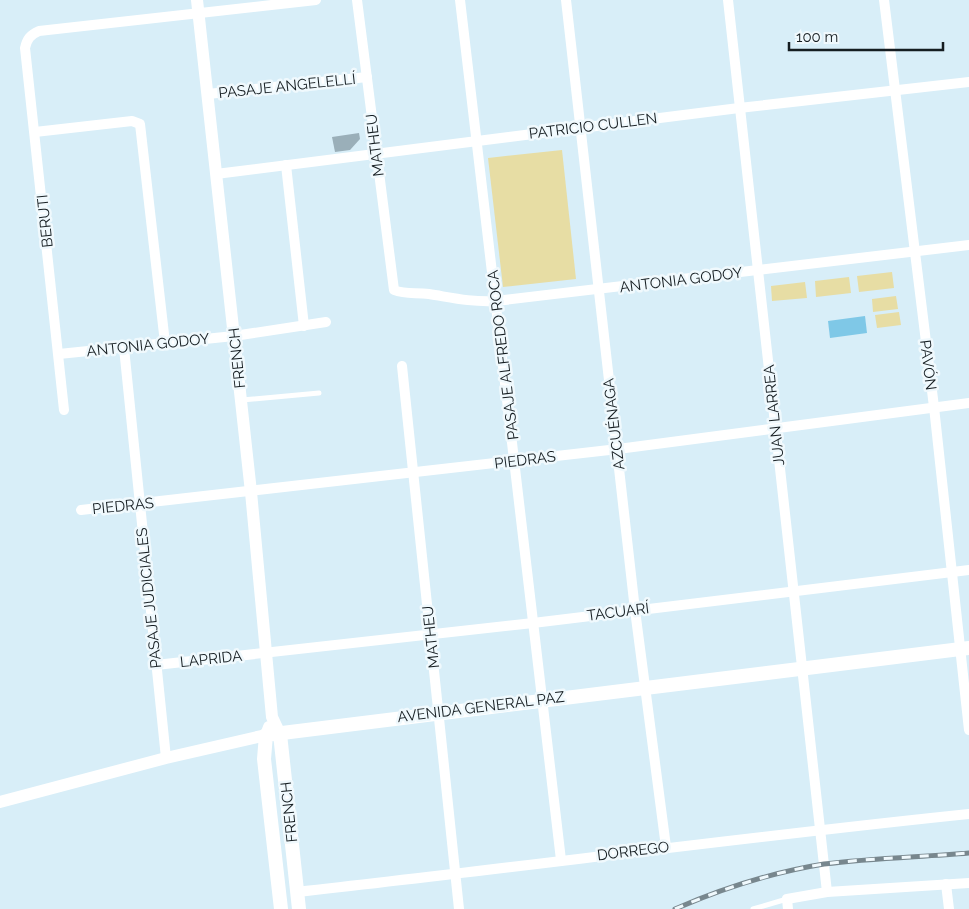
<svg xmlns="http://www.w3.org/2000/svg" width="969" height="909" viewBox="0 0 969 909" font-family="Raleway,sans-serif">
	<rect width="100%" height="100%" fill="#d8eef8"/>
	<g fill="#e7dda4">
		<polygon points="562,150 576,279 503,287 488,158"/>
		<polygon points="892,272 894,288 859,292 857,276"/>
		<polygon points="849,277 851,293 816,297 815,281"/>
		<polygon points="805,282 807,298 772,301 771,286"/>
		<polygon points="896,296 898,309 873,312 872,299"/>
		<polygon points="899,312 901,325 877,328 875,315"/>
	</g>
	<polygon fill="#7fc8e7" points="865,316 867,333 830,338 828,321"/>
	<polygon fill="#9aafb9" points="359,133 360,139 350,150 335,152 332,137"/>
	<g fill="none" stroke-linecap="round" stroke-linejoin="round">
		<g stroke="#fff" stroke-width="5">
			<polyline points="242,400 319,393"/>
			<polyline points="753,909 787,899"/>
		</g>
		<g stroke="#fff" stroke-width="10">
			<path d="M357,0L394,290C406,295 416,292 429,294C454,298 469,302 496,301L969,245"/>
			<polyline points="460,0 561,860"/>
			<polyline points="566,0 635,610 666,847"/>
			<polyline points="728,0 827,892"/>
			<polyline points="884,0 934,407 969,730"/>
			<polyline points="208,94 367,77"/>
			<polyline points="35,132 132,121 140,124 165,343"/>
			<polyline points="286,165 304,326"/>
			<polyline points="216,174 739,108 969,82"/>
			<polyline points="124,348 166,758"/>
			<polyline points="59,354 234,336 326,322"/>
			<polyline points="402,366 459,909"/>
			<path d="M64,410L25,48C27,39 30,35 39,31L316,0"/>
			<polyline points="81,510 618,449 969,403"/>
			<polyline points="156,665 533,623 969,570"/>
			<polyline points="946,884 949,909"/>
			<path d="M297,892C522,867 745,837 969,814"/>
			<polyline points="788,909 787,899 827,892 969,883"/>
		</g>
		<g stroke="#fff" stroke-width="12">
			<polyline points="197,0 251,492 272,717 280,734"/>
			<polyline points="0,802 166,758 266,735 269,727"/>
		</g>
		<g stroke="#fff" stroke-width="14">
			<polyline points="280,734 299,909"/>
			<polyline points="281,909 264,759 266,735 969,648"/>
		</g>
		<g stroke="#78878e" stroke-width="5">
			<path id="rail" d="M675,909C721,889 774,872 824,864C872,858 921,857 969,853"/>
		</g>
		<use href="#rail" stroke="#f0f9fd" stroke-width="3" stroke-dasharray="9" stroke-linecap="butt"/>
	</g>
	<g text-anchor="middle" dominant-baseline="central" stroke-width="5" stroke-linejoin="round" paint-order="stroke">
		<g font-size="15" fill="#151d21" stroke="#f0f9fd">
			<text transform="translate(287 86) rotate(-6)">PASAJE ANGELELLÍ</text>
			<text transform="translate(593 126) rotate(-7)">PATRICIO CULLEN</text>
			<text transform="translate(375 145) rotate(-97)">MATHEU</text>
			<text transform="translate(45 221) rotate(-96)">BERUTI</text>
			<text transform="translate(681 280) rotate(-7)">ANTONIA GODOY</text>
			<text transform="translate(148 345) rotate(-6)">ANTONIA GODOY</text>
			<text transform="translate(503 355) rotate(-97)">PASAJE ALFREDO ROCA</text>
			<text transform="translate(237 358) rotate(-96)">FRENCH</text>
			<text transform="translate(928 365) rotate(83)">PAVÓN</text>
			<text transform="translate(774 415) rotate(-96)">JUAN LARREA</text>
			<text transform="translate(614 424) rotate(-97)">AZCUÉNAGA</text>
			<text transform="translate(525 460) rotate(-7)">PIEDRAS</text>
			<text transform="translate(123 506) rotate(-6)">PIEDRAS</text>
			<text transform="translate(149 598) rotate(-96)">PASAJE JUDICIALES</text>
			<text transform="translate(618 612) rotate(-7)">TACUARÍ</text>
			<text transform="translate(431 637) rotate(-96)">MATHEU</text>
			<text transform="translate(211 659) rotate(-6)">LAPRIDA</text>
			<text transform="translate(481 707) rotate(-7)">AVENIDA GENERAL PAZ</text>
			<text transform="translate(289 812) rotate(-96)">FRENCH</text>
			<text transform="translate(633 851) rotate(-7)">DORREGO</text>
		</g>
	</g>
	<path d="M789 42v8h154v-8" fill="none" stroke="#151d21" stroke-width="2.5"/>
	<text x="796" y="42" font-size="15" fill="#151d21" stroke="#f0f9fd" stroke-width="4" paint-order="stroke">100 m</text>
</svg>
